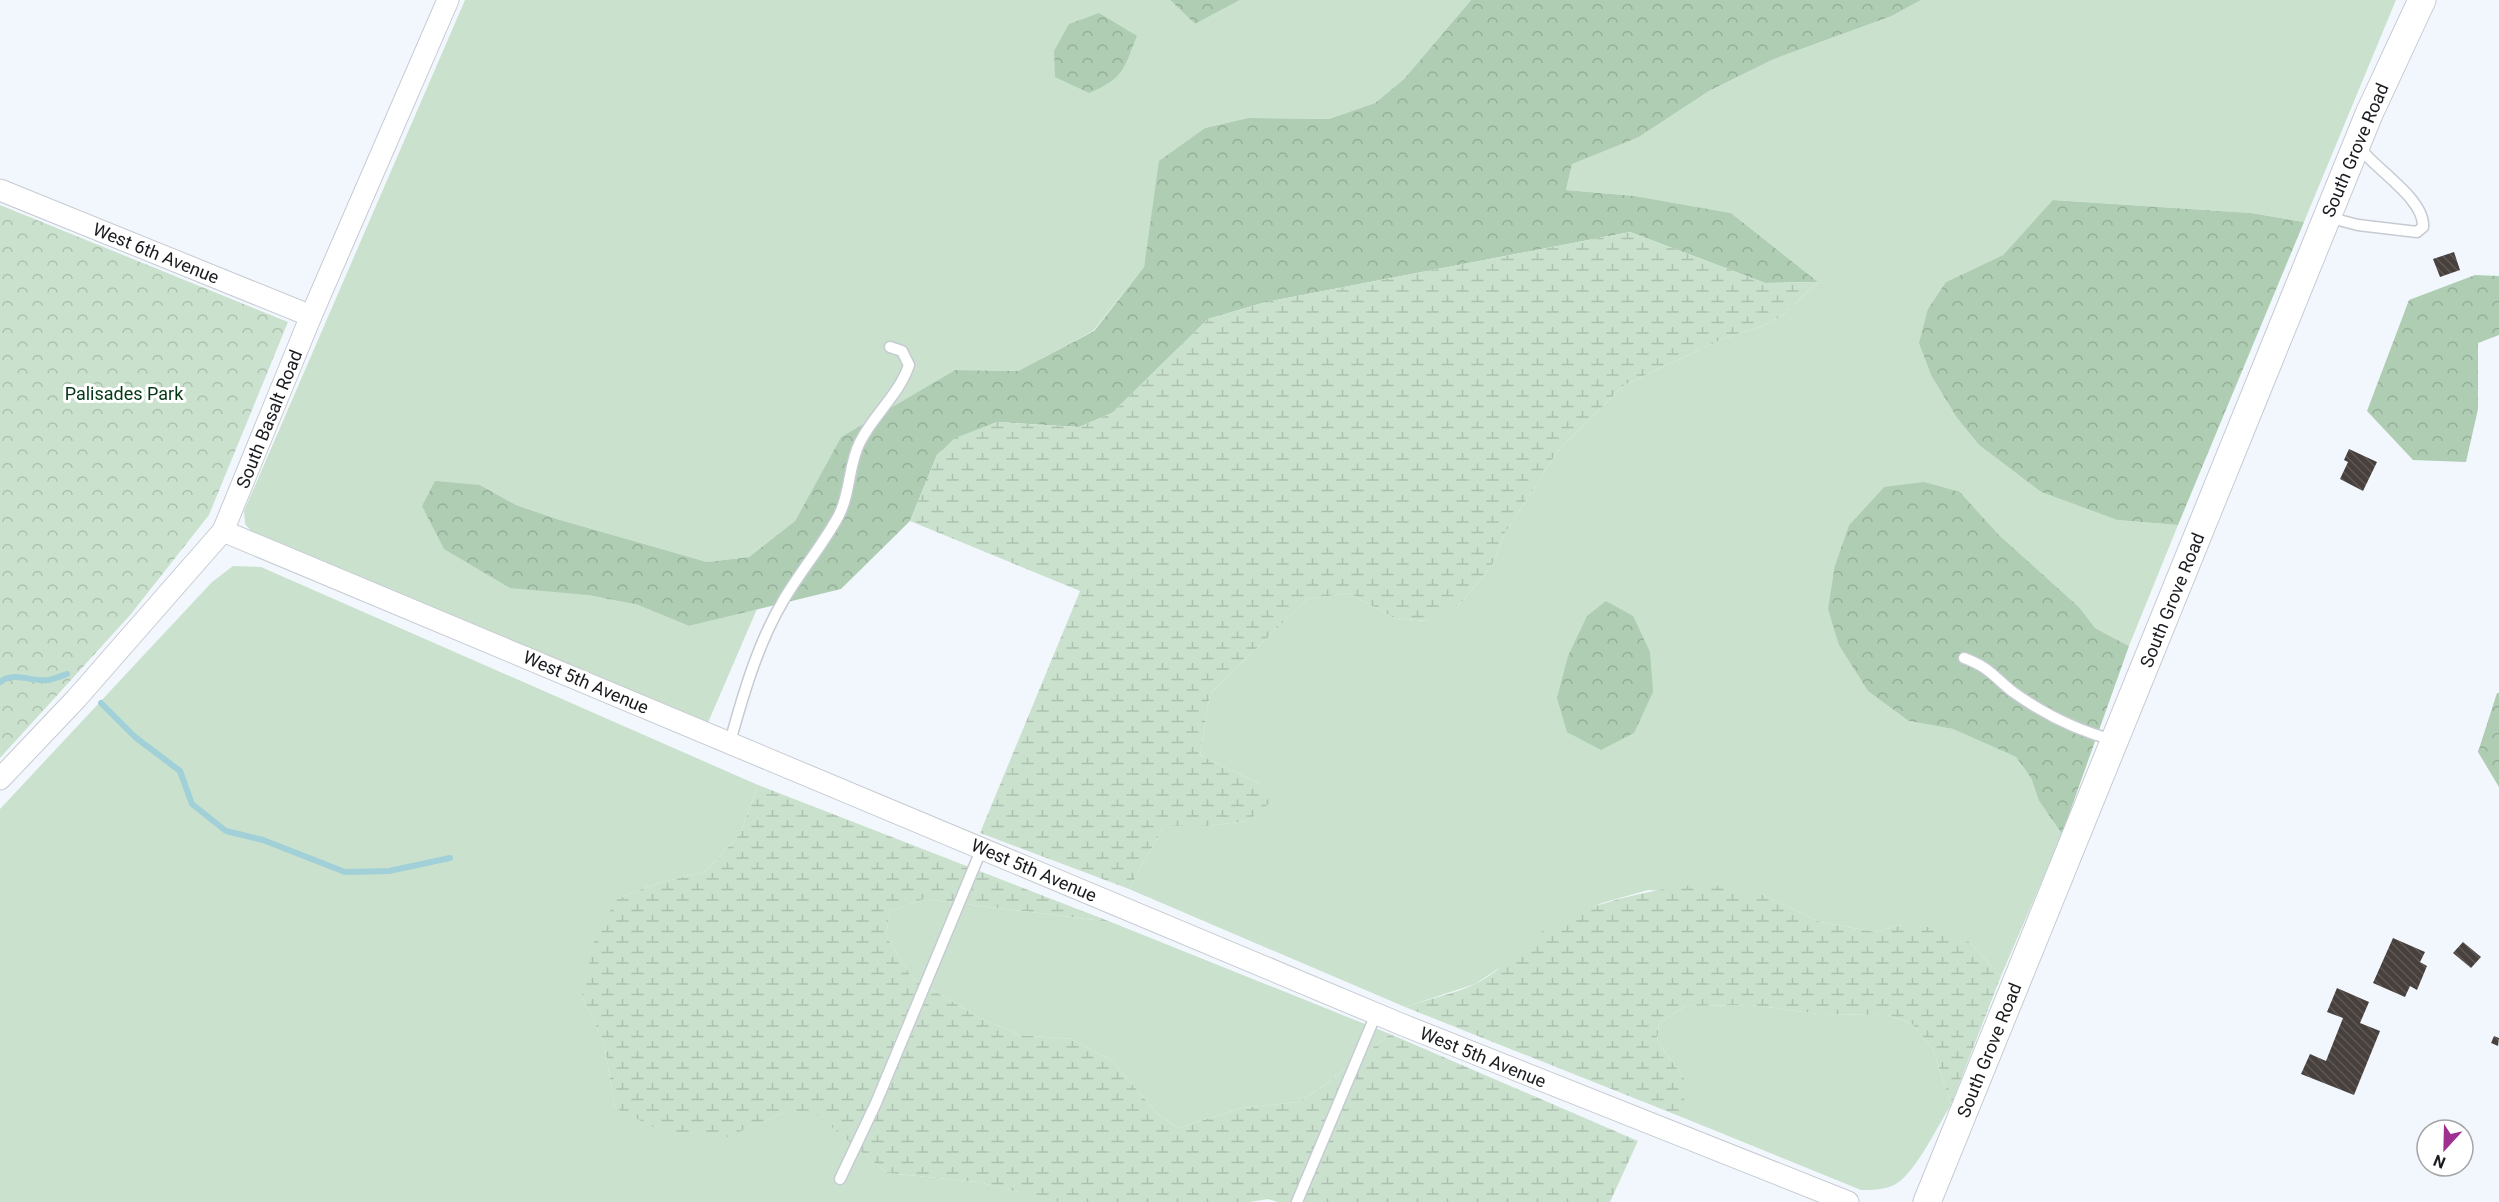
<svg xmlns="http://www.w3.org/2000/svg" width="2499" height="1202" viewBox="0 0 2499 1202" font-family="Roboto,sans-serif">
	<defs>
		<pattern id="forest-crowns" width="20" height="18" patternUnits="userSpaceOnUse" patternTransform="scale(1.5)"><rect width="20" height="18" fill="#aecdb2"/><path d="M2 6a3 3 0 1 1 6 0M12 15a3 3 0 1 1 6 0" fill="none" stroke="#95af99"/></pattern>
		<pattern id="wetland-marsh" width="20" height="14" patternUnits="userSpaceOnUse" patternTransform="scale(1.5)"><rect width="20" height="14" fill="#cae2cd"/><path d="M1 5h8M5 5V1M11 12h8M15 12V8" fill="none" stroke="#adc1b0"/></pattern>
		<pattern id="park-crowns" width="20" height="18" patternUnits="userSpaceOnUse" patternTransform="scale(1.5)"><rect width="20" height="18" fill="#cae2cd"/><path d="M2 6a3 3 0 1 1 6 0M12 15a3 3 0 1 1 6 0" fill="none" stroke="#adc1b0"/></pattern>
		<pattern id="building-back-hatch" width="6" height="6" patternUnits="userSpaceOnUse" patternTransform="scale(1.5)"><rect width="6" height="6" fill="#47403d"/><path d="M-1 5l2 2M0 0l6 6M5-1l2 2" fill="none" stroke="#5e5956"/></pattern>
	</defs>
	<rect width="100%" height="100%" fill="#f2f7fe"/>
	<g fill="#cae2cd">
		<polygon points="465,0 1170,0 1195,24 1240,0 1471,0 1404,79 1375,103 1329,119 1248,118 1205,128 1160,161 1144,267 1093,331 1018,371 955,370 841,437 795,521 749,557 707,562 557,519 516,505 480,485 588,595 638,605 689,626 757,609 707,725 254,534 245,524 244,511"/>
		<polygon points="1921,0 2396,0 2304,222 2251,213 2054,200 2003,255 1946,282 1932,377 1957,418 1979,445 2041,492 2117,520 2178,525 2129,646 2095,628 2080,608 1999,535 1960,492 1884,487 1849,525 1835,565 1909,721 1953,729 2016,757 2031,778 2039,801 2062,834 2001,976 1969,942 1902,925 1875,932 1820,922 1763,895 1648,890 1602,903 1553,925 1513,959 1475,984 1405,1007 1129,889 1164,826 1207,826 1247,821 1264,786 1200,755 1210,694 1307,599 1349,593 1394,618 1427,621 1460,604 1492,565 1505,533 1558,451 1624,385 1725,338 1760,327 1782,316 1818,282 1731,213 1635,196 1566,190 1572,163 1639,137 1709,91 1774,59 1892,16"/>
		<polygon points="233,566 261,567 758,785 740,834 706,871 655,884 617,899 582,996 604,1043 615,1108 726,1137 783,1113 816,1113 887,1173 978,1182 1061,1202 0,1202 0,809 212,582"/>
		<polygon points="924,899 1111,922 1390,1034 1326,1084 1299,1102 1242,1108 1178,1128 1158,1114 1110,1059 1071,1039 1020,1035 980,1018 912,978 886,936 890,911"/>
		<path d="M1751,1005L1819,1014L1888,1015L1912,1024L1933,1049L1951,1105C1938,1125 1914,1176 1894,1185C1883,1190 1872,1190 1861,1190L1684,1118V1078L1657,1041L1659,1023L1686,1006Z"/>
	</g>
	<g fill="url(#forest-crowns)">
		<polygon points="1170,0 1240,0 1195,24"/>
		<polygon points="1471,0 1921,0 1892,16 1774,59 1709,91 1639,137 1572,164 1566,190 1635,196 1731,213 1818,282 1765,283 1630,232 1266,302 1208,319 1112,413 1079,427 997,422 955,439 937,455 910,521 841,589 689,626 638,605 588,595 510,588 444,549 422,506 435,481 480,485 516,505 557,519 707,562 749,557 795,521 841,437 955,370 1018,371 1094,331 1144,267 1159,161 1205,128 1248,118 1329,119 1375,103 1404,79"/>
		<path d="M1099,13L1137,36C1123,70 1124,78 1089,93L1055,77L1054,51L1069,24Z"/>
		<polygon points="2053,200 2251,213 2304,222 2178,525 2117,520 2041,492 1979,445 1957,418 1932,377 1919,343 1928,309 1946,282 2003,255"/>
		<polygon points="2475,275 2499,276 2499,335 2478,343 2478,409 2466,462 2413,460 2367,411 2409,300"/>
		<polygon points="1924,482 1960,492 1999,535 2080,608 2095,628 2129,646 2062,834 2039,801 2031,778 2016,757 1953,729 1909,721 1868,691 1839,645 1828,609 1835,565 1849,525 1884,487"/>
		<polygon points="1606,601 1633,616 1650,652 1653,692 1634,733 1601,750 1567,732 1557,698 1568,656 1587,616"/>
		<polygon points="2497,693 2499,693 2499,787 2478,752"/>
	</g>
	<g fill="url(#wetland-marsh)">
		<polygon points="1630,232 1765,283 1818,282 1782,316 1760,327 1725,338 1624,385 1558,451 1505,533 1492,565 1460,604 1428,621 1394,618 1349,593 1307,599 1210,694 1200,755 1264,786 1271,802 1247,821 1207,826 1164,826 1129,889 980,833 1080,591 910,521 937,455 955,438 997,422 1079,427 1112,413 1208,319 1266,302"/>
		<polygon points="758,785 1111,922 924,899 890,911 886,936 912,978 980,1018 1020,1035 1071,1039 1110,1059 1158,1114 1178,1128 1242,1108 1299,1102 1326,1084 1390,1034 1638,1141 1610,1202 1278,1202 1268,1199 1250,1202 1059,1202 978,1182 887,1173 815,1113 783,1113 727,1137 668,1134 615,1108 604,1043 582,996 595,937 617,899 655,884 706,871 740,834"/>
		<path d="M1705,883L1763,895L1820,922L1875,932L1902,925L1930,927L1969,942L2001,976L1951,1105L1933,1049L1912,1024L1888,1015L1819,1014L1751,1005L1686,1006L1659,1023L1657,1041L1684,1078V1118L1405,1007C1428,999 1454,994 1475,984C1505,970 1528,937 1555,923C1603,899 1652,890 1705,883Z"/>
	</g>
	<polygon fill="url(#park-crowns)" points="0,205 288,322 209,515 131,614 0,758"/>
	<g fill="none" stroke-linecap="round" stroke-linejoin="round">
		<g stroke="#a1d0d8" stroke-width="6">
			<path d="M0,682C15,671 31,682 48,680C54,679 61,676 67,674"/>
			<polyline points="101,703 135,737 180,771 192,804 226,831 263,840 345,872 389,871 450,858"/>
		</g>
	</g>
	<g fill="url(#building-back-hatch)">
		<polygon points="2454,252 2460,270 2440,277 2433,259"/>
		<polygon points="2349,449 2377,462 2363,491 2340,479 2348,462 2344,460"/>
		<polygon points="2393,938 2425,952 2420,962 2427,966 2417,990 2410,986 2405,997 2373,983"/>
		<polygon points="2463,942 2481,957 2471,968 2453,953"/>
		<polygon points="2337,988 2369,1002 2360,1023 2380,1031 2354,1095 2301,1074 2310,1054 2326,1061 2343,1018 2327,1012"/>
		<polygon points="2494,1036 2499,1038 2498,1046 2491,1043"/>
	</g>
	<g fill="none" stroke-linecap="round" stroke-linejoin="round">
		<g stroke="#c6cbd2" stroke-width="13">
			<g id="service">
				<path d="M2327,217L2358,225L2417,232L2423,227C2425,199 2376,170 2359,147"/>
				<path d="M1964,658C1989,667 1994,677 2013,692C2044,714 2078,731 2114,740"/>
				<path d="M730,742C743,695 758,643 783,601C800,572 822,546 838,517C851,493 848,465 860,442C874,414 899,395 909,365L902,351L890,347"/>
				<polyline points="840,1179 876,1103 982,848"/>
				<polyline points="1297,1202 1376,1014"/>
			</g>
		</g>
		<g stroke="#c6cbd2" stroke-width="23">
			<g id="minor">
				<polyline points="0,190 311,316"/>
				<polyline points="223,531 1403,1025 1848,1202"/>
				<polyline points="0,779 76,699 223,531 311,316 448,0"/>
			</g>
		</g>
		<g stroke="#c6cbd2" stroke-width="29">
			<polyline id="tertiary" points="1927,1202 2369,114 2422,0"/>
		</g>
		<use href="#service" stroke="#fff" stroke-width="10"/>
		<use href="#minor" stroke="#fff" stroke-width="21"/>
		<use href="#tertiary" stroke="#fff" stroke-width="27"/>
	</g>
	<g text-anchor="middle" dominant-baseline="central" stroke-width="6" stroke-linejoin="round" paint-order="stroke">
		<g font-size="18" fill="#191b1e" stroke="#fff">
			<text transform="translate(2355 150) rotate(-67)">South Grove Road</text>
			<text transform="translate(156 253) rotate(22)">West 6th Avenue</text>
			<text transform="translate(269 419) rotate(-68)">South Basalt Road</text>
			<text transform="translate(2172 600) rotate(-68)">South Grove Road</text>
			<text transform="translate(586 682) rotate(23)">West 5th Avenue</text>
			<text transform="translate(1034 870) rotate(23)">West 5th Avenue</text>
			<text transform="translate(1989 1050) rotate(-68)">South Grove Road</text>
			<text transform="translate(1483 1057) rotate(22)">West 5th Avenue</text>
		</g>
		<g font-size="18" fill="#043815" stroke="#fff">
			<text x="124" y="393">Palisades Park</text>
		</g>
	</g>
	<g transform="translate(2445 1148) rotate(202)"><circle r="28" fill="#ffffff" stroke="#a3a4a5" stroke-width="1.5"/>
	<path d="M0-4.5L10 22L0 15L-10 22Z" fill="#9e308f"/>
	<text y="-9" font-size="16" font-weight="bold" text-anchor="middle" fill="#191b1e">N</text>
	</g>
</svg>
